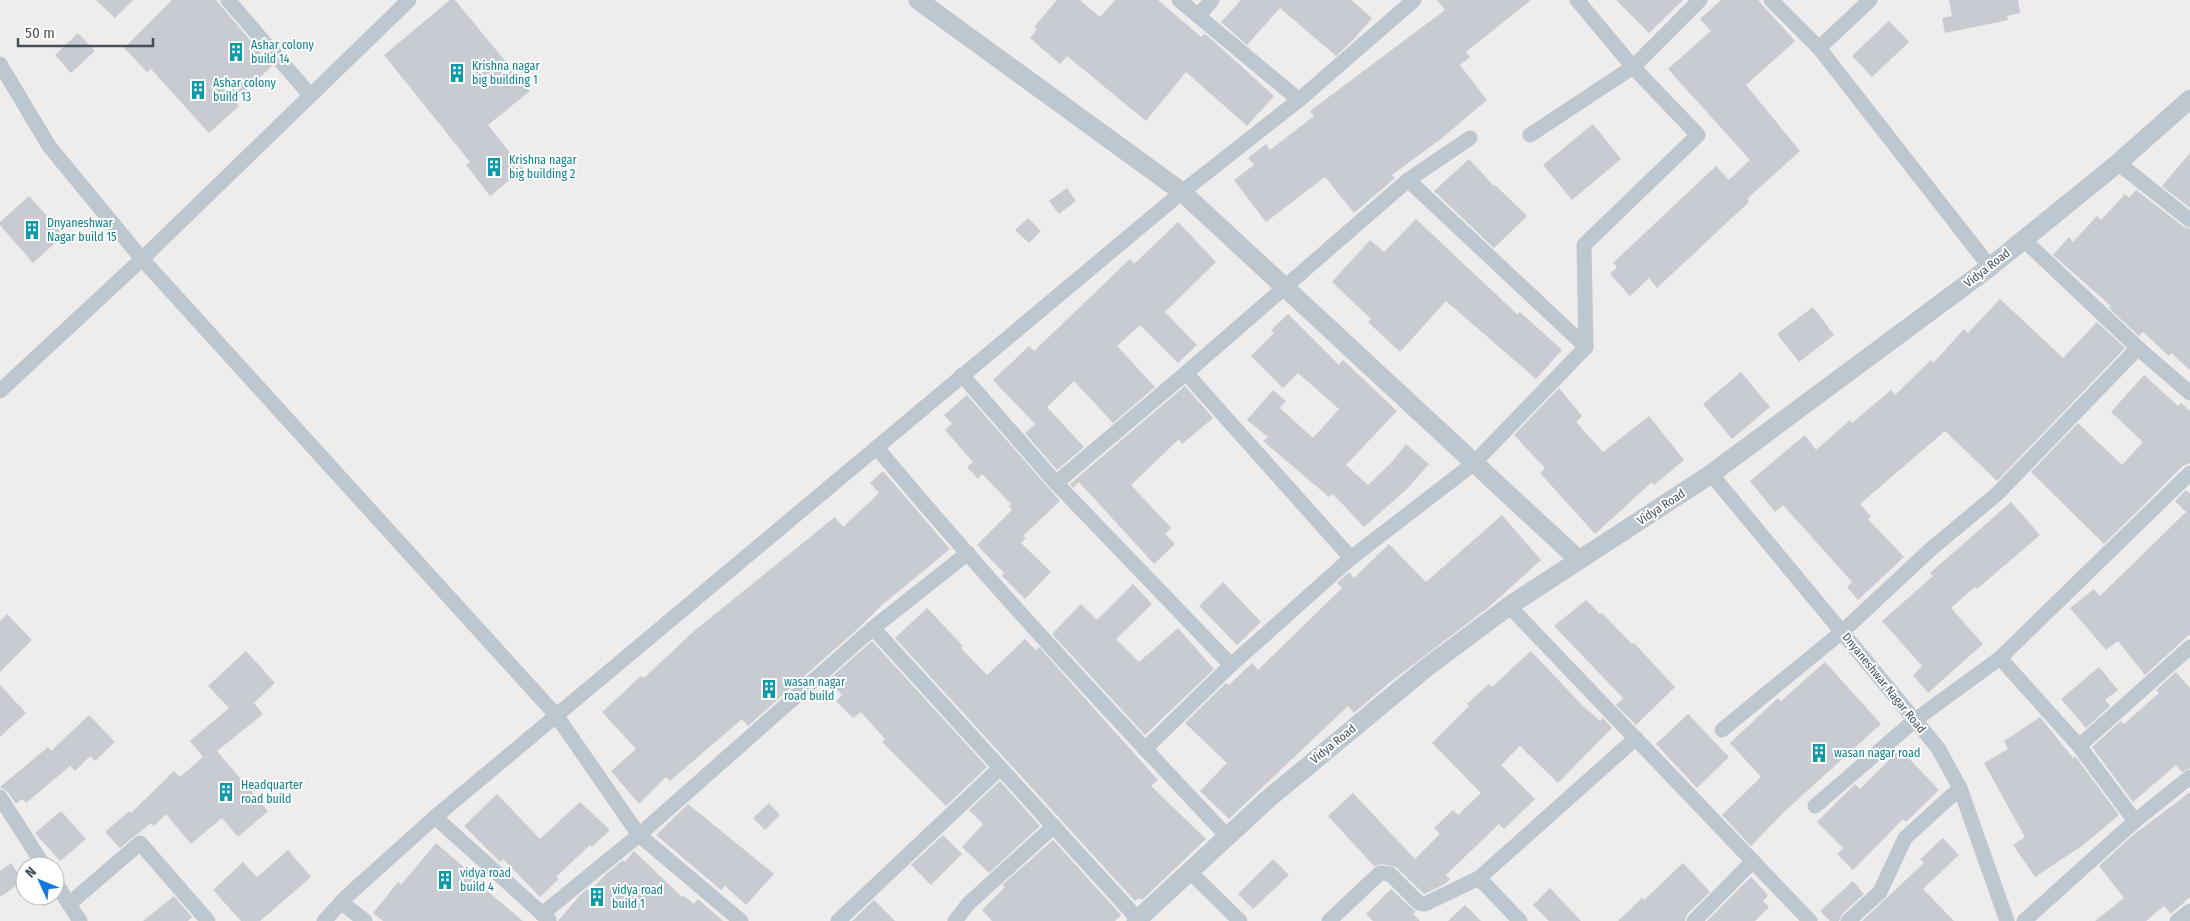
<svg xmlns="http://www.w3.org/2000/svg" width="2190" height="921" viewBox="0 0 2190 921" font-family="'Fira Sans Condensed',sans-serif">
	<rect width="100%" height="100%" fill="#efecec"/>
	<g fill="#c8cbd1">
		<polygon points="96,0 133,0 115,18"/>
		<polygon points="172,0 216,0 272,66 234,101 239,106 209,133 151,69 147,72 124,48"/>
		<polygon points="450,0 455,0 530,91 488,125 523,169 490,196 466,165 470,162 384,55"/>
		<polygon points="1057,0 1080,0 1100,17 1115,0 1158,0 1201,37 1204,34 1208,36 1274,96 1247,126 1186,72 1146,121 1067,56 1060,64 1030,38 1037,29 1034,27"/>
		<polygon points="1241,0 1351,0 1372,18 1354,39 1336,56 1280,8 1247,45 1221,22"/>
		<polygon points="1437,0 1531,0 1466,52 1470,57 1460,65 1487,100 1442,138 1392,175 1395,178 1354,213 1325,177 1266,222 1234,180 1254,165 1248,158 1266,144 1270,150 1314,116 1310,111 1445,10"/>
		<polygon points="1616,0 1683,0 1649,33"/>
		<polygon points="1721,0 1758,0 1795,41 1746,85 1800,151 1747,199 1749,202 1657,288 1649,278 1630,296 1610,274 1617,267 1613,263 1716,166 1729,180 1750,160 1668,69 1711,31 1700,19"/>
		<polygon points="1949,0 2018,0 2020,13 2007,16 2008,20 1945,33 1942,18 1952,16"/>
		<polygon points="1889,21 1909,42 1872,77 1852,56"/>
		<polygon points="78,33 95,51 71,73 55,55"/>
		<polygon points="1593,124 1621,159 1572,200 1543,165"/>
		<polygon points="2190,153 2190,208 2162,186"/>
		<polygon points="1469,159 1494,186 1495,185 1527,216 1494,248 1434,191"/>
		<polygon points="1067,188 1076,201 1059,214 1049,201"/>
		<polygon points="2136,190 2184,227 2190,229 2190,370 2171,353 2169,356 2143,332 2139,336 2109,308 2111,306 2053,255 2069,237 2073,242 2097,216 2101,220 2125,194 2129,198"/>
		<polygon points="29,196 64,235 33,263 0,225 0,222"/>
		<polygon points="1028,218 1041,231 1029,243 1015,230"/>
		<polygon points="1416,219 1517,314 1520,312 1562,350 1536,379 1446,301 1400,352 1368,322 1371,319 1332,282 1370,240 1384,252"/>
		<polygon points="1178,222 1216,262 1165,312 1197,345 1178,363 1140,325 1117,346 1155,387 1113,423 1074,381 1047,407 1084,447 1057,470 1025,433 1035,424 993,380 1029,346 1034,351 1130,259 1134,264"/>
		<polygon points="2000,299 2063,358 2097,322 2125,348 1997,481 1945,431 1860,504 1871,517 1868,519 1904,557 1858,600 1847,587 1852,582 1783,505 1775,512 1750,481 1805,435 1816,450 1850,420 1852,423 1891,390 1895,395 1931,360 1933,363 1964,329 1968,333"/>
		<polygon points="1813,307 1834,335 1799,362 1777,334"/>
		<polygon points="1288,314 1339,365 1343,360 1397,411 1346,465 1368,485 1392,462 1406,444 1429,464 1407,489 1364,527 1333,494 1329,497 1263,441 1268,437 1247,420 1273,390 1286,401 1280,408 1313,438 1339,409 1298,373 1283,388 1251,356 1274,333 1271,330"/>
		<polygon points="1741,372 1770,407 1732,439 1703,404"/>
		<polygon points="2144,375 2178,406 2181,403 2190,411 2190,463 2183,466 2104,544 2031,472 2078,423 2122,465 2143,442 2111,412"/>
		<polygon points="1185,386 1213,418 1182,444 1179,439 1131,485 1171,528 1165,534 1175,544 1154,564 1079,482 1073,488 1070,484"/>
		<polygon points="1559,388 1582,416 1576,422 1603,452 1649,416 1684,460 1654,485 1652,482 1595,534 1540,473 1545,468 1514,435"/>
		<polygon points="967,395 1060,501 1023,536 1026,538 1021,543 1051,572 1025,599 1002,576 1004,573 977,545 1012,510 1009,507 1011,504 982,474 978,479 967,467 973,462 945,430 952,424 944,415"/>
		<polygon points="883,471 950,549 882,605 861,626 748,726 742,719 670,781 666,777 639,804 611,771 636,749 602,712 641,676 644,678 694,631 835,517 843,527 879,493 870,483"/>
		<polygon points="2186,490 2190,494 2190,634 2145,675 2118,641 2106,650 2070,608 2094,589 2100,596 2186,512 2175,501"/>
		<polygon points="2011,502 2040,535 1977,589 1975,587 1951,608 1983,644 1928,693 1913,675 1922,666 1882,621 1933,576 1930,573"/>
		<polygon points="1502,515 1541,560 1489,607 1389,683 1354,713 1348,706 1229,819 1200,791 1227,763 1185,723 1226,683 1229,685 1252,663 1258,670 1342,588 1337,583 1349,572 1354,578 1389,544 1426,582"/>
		<polygon points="1223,582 1261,622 1237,645 1199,606"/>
		<polygon points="1133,584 1152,604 1116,639 1139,662 1178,628 1214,669 1145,735 1052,634 1081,604 1097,620"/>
		<polygon points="1586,600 1600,614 1602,613 1632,644 1634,643 1675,687 1636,725 1616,705 1623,698 1554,626"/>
		<polygon points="927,608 963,646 961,648 987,675 1025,639 1036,650 1039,647 1158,780 1151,786 1206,839 1142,900 1139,898 1135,901 895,638"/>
		<polygon points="7,614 32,640 0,672 0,621"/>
		<polygon points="872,641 987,767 946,806 882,742 885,739 861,712 853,718 836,701 842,695 828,680"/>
		<polygon points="246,651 275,683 254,703 263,714 217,751 268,811 238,837 222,818 191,844 166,814 154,826 151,823 120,848 105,832 129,811 131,813 174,771 180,777 203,757 190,741 229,708 208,686"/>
		<polygon points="1531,651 1581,704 1600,721 1603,718 1612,728 1558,783 1520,746 1501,765 1535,799 1504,829 1499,824 1446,875 1450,879 1445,884 1424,894 1396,867 1381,864 1374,866 1328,816 1353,793 1415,859 1440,834 1434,828 1453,810 1458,815 1481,793 1432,743 1469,706 1467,704 1489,684 1492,687"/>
		<polygon points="1825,662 1881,724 1785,811 1751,846 1722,815 1761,777 1730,743 1778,698 1781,701"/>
		<polygon points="2099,667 2118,690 2105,700 2110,706 2086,728 2061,699"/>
		<polygon points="2176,672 2190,688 2190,768 2182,772 2176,765 2133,802 2092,747 2121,721 2124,724 2159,693 2156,690"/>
		<polygon points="0,685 26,713 0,737"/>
		<polygon points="1688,714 1729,757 1697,788 1656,744"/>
		<polygon points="89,715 115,742 95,761 90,756 75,771 70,766 26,803 22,799 16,804 8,792 0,787 48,747 51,751"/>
		<polygon points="2040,717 2073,758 2075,756 2119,815 2082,846 2035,877 2013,845 2025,837 1984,763 2008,749 2004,741"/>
		<polygon points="1900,749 1939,790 1906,822 1903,819 1853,870 1837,854 1843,848 1817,822 1855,784 1860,789"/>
		<polygon points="1000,781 1040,826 989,873 962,847 983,824 969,810"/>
		<polygon points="2190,792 2190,897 2171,914 2164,906 2146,921 2095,921 2124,898 2099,866 2132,836"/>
		<polygon points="497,794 540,839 580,802 610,830 592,847 590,845 556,877 559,879 540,897 503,859 500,862 464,826"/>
		<polygon points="769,803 780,815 765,830 753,818"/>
		<polygon points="688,804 774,874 746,905 725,886 721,890 656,835"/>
		<polygon points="61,811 86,839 60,861 35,833"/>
		<polygon points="943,835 962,854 931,885 911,865"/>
		<polygon points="1943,838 1959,855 1923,889 1954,921 1862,921 1924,863 1920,859"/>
		<polygon points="1053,840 1121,915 1115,921 992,921 982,910 1005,887 1002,885"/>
		<polygon points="436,843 482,883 480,885 523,921 383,921 373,913 398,882 401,885"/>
		<polygon points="288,850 311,877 260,921 241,921 213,890 243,862 257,877"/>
		<polygon points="634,851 682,897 684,896 694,904 698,899 723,921 558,921 581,894 587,889 590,891 606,874 623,860 625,862"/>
		<polygon points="1273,859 1289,875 1253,909 1238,894"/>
		<polygon points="11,863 23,881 0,897 0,871"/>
		<polygon points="1683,863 1710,892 1687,914 1685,921 1618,921 1642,898 1644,900"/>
		<polygon points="1751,877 1768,895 1763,901 1769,907 1755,921 1707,921"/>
		<polygon points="1853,881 1864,894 1842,914 1839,921 1830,921 1820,911"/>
		<polygon points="1550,888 1581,921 1549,921 1533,905"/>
		<polygon points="1391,889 1416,912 1413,914 1420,921 1373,921 1366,914"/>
		<polygon points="174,896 192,917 188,921 143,921"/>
		<polygon points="874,900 895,921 852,921"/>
		<polygon points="1465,905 1481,921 1448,921"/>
	</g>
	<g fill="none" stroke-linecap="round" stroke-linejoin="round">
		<g stroke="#bcc7cf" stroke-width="15">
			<polyline points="228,0 310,95"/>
			<polyline points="1179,0 1299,100"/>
			<polyline points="1577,0 1633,67 1700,0"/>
			<polyline points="1771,0 1819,48 1870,0"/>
			<polyline points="1198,16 1212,0"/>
			<polyline points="1819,48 1990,267"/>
			<polyline points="0,64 49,146 142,259 556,715 639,835 741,921"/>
			<polyline points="1530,135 1633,67 1698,135 1584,245 1586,347"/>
			<polyline points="2118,163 2190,220"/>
			<polygon points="1408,180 1586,347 1473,464 1351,558 1186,373"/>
			<polyline points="1408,180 1470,138"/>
			<polyline points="2024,240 2138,348 2190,393"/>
			<polyline points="962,375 1056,483 1231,665"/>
			<polyline points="0,391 142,259 409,0"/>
			<path d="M877,448C988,581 1107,709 1226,835"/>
			<polyline points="1711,474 1938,748 1960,788 2007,921"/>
			<polyline points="1056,483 1186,373"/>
			<polyline points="1509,606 1810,921"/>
			<polyline points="873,628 1138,919"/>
			<polyline points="2000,658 2079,746 2135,821"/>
			<polyline points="1722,730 1843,631 1931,549 1997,494 2138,348"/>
			<polyline points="2079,746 2190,647"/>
			<polyline points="1145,749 1231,665 1351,558"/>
			<polyline points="0,797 44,866"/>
			<polyline points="1815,806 1915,720 2000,658 2190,473"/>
			<polyline points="435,817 549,920"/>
			<polyline points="1189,871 1240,921"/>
			<polyline points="1479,878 1520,921"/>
			<polyline points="55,882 80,921"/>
			<polyline points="341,902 365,921"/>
			<polyline points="69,904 140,843 208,921"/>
			<polyline points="542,914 639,835 873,628 968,553"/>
			<polyline points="324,921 347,896 435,817 1182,192 1299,100 1414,0"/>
			<polyline points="838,921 1000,768"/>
			<polyline points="955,921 968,904 1054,826"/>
			<polyline points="1329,921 1380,873 1390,874 1419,903 1425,904 1479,878 1636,738"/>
			<polyline points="1694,921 1753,861"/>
			<polyline points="1848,921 1880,892 1905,838 1960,788"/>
			<polyline points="2024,921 2135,821 2190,777"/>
			<polyline points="2177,921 2190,911"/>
		</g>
		<g stroke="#bcc7cf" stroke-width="19">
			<polyline points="918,0 1182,192 1579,560"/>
			<polyline points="1136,921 1268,799 1426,668 1509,606 1711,474 1990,267 2118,163 2190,99"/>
		</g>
	</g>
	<defs>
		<g id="building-bare" transform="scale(1.5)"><path d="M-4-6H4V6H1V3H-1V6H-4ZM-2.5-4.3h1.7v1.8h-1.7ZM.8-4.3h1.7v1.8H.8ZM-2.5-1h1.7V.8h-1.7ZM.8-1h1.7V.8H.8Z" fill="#0f9aa8" stroke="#fff" stroke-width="2.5" paint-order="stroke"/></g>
	</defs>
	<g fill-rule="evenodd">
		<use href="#building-bare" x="236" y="52"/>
		<use href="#building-bare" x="457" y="73"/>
		<use href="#building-bare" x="198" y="90"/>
		<use href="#building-bare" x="494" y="167"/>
		<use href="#building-bare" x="32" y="230"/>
		<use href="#building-bare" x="769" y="689"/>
		<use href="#building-bare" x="1819" y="753"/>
		<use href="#building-bare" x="226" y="792"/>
		<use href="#building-bare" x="445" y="880"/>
		<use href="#building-bare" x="597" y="897"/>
	</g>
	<g text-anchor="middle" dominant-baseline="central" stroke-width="4" stroke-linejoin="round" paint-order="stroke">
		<g font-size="12" fill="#0d838f" stroke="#fff" text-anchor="start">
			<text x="251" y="45">Ashar colony<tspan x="251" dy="14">build 14</tspan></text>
			<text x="472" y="66">Krishna nagar<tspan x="472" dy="14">big building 1</tspan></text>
			<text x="213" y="83">Ashar colony<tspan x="213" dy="14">build 13</tspan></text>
			<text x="509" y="160">Krishna nagar<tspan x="509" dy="14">big building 2</tspan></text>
			<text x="47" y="223">Dnyaneshwar<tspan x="47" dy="14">Nagar build 15</tspan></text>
			<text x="784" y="682">wasan nagar<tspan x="784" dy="14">road build</tspan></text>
			<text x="1834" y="753">wasan nagar road</text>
			<text x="241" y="785">Headquarter<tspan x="241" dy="14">road build</tspan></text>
			<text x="460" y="873">vidya road<tspan x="460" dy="14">build 4</tspan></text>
			<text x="612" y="890">vidya road<tspan x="612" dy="14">build 1</tspan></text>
		</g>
		<g font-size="12" fill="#445059" stroke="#fff">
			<text transform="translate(1987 268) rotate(-38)">Vidya Road</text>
			<text transform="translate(1661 507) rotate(-33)">Vidya Road</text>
			<text transform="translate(1884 683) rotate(51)">Dnyaneshwar Nagar Road</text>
			<text transform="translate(1333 744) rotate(-39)">Vidya Road</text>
		</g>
	</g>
	<g transform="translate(40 881) rotate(314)"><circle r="24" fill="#ffffff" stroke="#b4b9bd"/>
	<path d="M0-4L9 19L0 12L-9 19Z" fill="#1677de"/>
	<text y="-8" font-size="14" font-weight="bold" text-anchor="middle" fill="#445059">N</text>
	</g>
	<path d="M18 38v8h135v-8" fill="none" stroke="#445059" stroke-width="2.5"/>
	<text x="25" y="38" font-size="15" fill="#445059" stroke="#ffffff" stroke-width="4" paint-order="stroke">50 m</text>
</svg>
